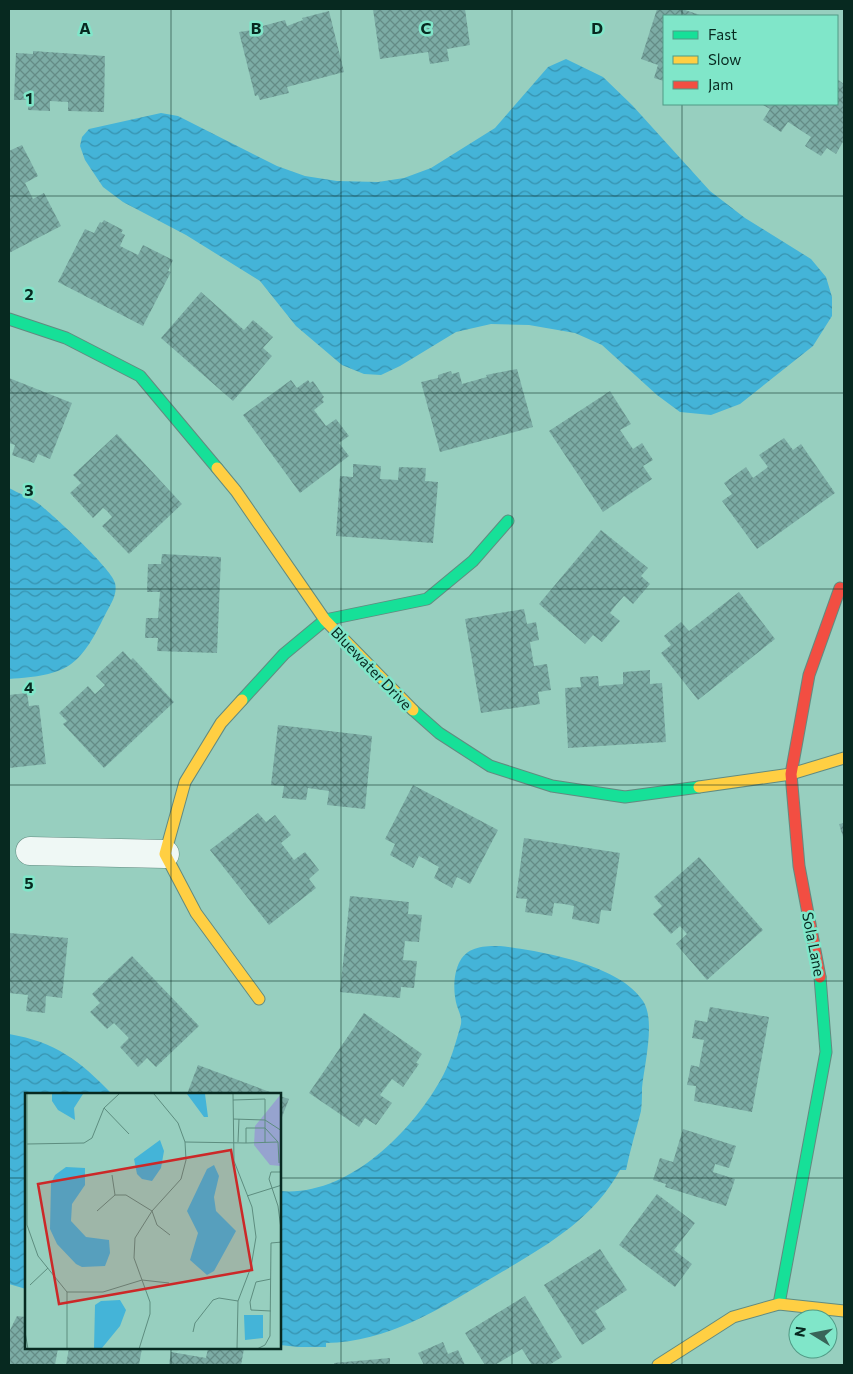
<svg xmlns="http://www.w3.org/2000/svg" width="853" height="1374" viewBox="0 0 853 1374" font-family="Commissioner,sans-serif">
	<defs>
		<pattern id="water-waves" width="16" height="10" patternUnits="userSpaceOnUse" patternTransform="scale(1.25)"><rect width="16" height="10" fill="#44b4d8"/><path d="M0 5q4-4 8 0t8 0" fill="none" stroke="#3792af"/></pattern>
		<pattern id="building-cross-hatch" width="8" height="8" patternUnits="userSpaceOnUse" patternTransform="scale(1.25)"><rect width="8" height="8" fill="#7caca5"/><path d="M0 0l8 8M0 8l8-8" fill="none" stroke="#648c86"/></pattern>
	</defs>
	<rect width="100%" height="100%" fill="#97cfbf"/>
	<g fill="url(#water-waves)">
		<polygon points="566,59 603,77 632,105 710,191 745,218 811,259 826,277 832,297 832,316 813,346 740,404 711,415 680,412 657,395 602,345 575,333 529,325 491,324 456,332 400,366 381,375 364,374 342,365 296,326 260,281 186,235 123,202 103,187 85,160 80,146 82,137 89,129 161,113 178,116 277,166 305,176 337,181 378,182 404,178 431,168 495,128 548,67"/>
		<path d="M9,488C18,493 30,497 39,504C52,514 113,570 115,583C118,595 110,605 105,615C79,668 67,675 9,679Z"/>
		<path d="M500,946C540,951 619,964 643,1001C656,1020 644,1066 642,1088C642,1095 642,1103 641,1111C636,1131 630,1150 626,1170H620C591,1223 540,1249 490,1279C439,1309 388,1342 326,1343V1347H298L280,1345V1191C346,1197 409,1135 440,1081C450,1064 456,1042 461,1024C462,1017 459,1012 457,1006C453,992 453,974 460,961C469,946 484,946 500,946Z"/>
		<path d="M9,1034C56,1042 80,1061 112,1094H26V1289L9,1284Z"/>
	</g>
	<g fill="url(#building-cross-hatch)">
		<polygon points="373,9 465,9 470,45 447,49 449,61 430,64 428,52 380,59"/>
		<polygon points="657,9 682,9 703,16 664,16 664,81 654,78 658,65 641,59"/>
		<polygon points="329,11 344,72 287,87 289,93 260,100 258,95 255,96 239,32 260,29 259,27 285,20 287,26 303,20 302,18"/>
		<polygon points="33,51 105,56 104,112 68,111 68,102 50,101 50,111 28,110 29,100 14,100 16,53 33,54"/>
		<polygon points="837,79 844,84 844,140 836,154 827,148 821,156 805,146 811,137 788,122 781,132 763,120 770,109 761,104 837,104"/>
		<polygon points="22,145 38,176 25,183 33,199 44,193 61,226 9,253 9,151"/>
		<polygon points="104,220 123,230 121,233 125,235 120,246 138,255 143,245 173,260 168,271 171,272 143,326 58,282 85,229 94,233 100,222 102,223"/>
		<polygon points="201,292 244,330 253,320 273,337 263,348 272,356 233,401 161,338"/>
		<polygon points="517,369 533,427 440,452 421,382 438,378 438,375 451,371 452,374 459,372 462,384 487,377 486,375"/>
		<polygon points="9,378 72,403 50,459 38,454 34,463 12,455 15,445 9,443"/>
		<polygon points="291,380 297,388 308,380 310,383 313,381 324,397 322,399 324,402 314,410 326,426 336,419 349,436 339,443 349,456 300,493 243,415"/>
		<polygon points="610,391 631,424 620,430 633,449 642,443 653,460 643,466 652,479 603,512 549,431"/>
		<polygon points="117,434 182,504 129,554 102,526 112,517 107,511 103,508 93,518 70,493 81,483 73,475"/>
		<polygon points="784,438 793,450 801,444 835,493 757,549 722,501 732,494 724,483 746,467 753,478 768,467 759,455"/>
		<polygon points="353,464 381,466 380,479 398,480 399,467 426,468 425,481 438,482 433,543 336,536 340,476 353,477"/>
		<polygon points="601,530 648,568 641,576 650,584 633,604 624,596 616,605 610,613 620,621 602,642 593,635 585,644 539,604"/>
		<polygon points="162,554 221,557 217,653 157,651 158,638 145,638 146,618 158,618 160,592 147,592 148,564 161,564"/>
		<polygon points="739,592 775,639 698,700 661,653 671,645 664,636 681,622 689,631"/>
		<polygon points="524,609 527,624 536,622 539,640 530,642 534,666 547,664 551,690 538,692 540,704 481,713 465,619"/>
		<polygon points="123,651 131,660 133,658 174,702 104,768 63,724 67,721 59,713 88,686 95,694 105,685 96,676"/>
		<polygon points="650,670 650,684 662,683 666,742 568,748 565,688 581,687 580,677 598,676 599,686 623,684 623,672"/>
		<polygon points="27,693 29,706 39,705 46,764 9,768 9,695"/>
		<polygon points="278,725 372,736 365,809 327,805 329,791 308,788 306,800 282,798 284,786 271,785"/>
		<polygon points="413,785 498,830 470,884 457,877 452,888 434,878 439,867 419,856 413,868 390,855 395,844 385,839"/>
		<polygon points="258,813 266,822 275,815 291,835 281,843 288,852 294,860 305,852 319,870 309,879 316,888 269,925 210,850"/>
		<polygon points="844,823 844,840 839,824"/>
		<polygon points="524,838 620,853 611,911 601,910 599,924 572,919 574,906 564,904 554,903 552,916 525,912 527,899 516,898"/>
		<polygon points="699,857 763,930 707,980 676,944 687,934 680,926 671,934 653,914 662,906 654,897"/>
		<polygon points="350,896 409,902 408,914 422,915 419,942 405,941 403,960 417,961 414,988 401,987 400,998 340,992"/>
		<polygon points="9,933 68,938 62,998 46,996 45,1013 26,1011 28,995 9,993"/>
		<polygon points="132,956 199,1026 156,1067 147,1058 138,1067 120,1047 129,1038 114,1023 107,1029 90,1012 100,1003 92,994"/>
		<polygon points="710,1007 769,1017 752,1112 694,1101 696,1086 687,1085 691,1065 699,1067 704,1040 692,1038 695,1020 707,1022"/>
		<polygon points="364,1013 422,1054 416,1063 419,1064 403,1087 392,1079 380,1095 392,1103 376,1125 365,1118 359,1127 309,1093"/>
		<polygon points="198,1065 275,1094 187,1094"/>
		<polygon points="280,1096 289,1099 280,1122"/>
		<polygon points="683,1129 736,1146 729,1168 715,1164 713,1172 735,1179 726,1206 665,1187 666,1184 653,1180 660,1158 673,1162"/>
		<polygon points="657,1194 695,1223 674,1250 692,1264 675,1287 619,1245"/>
		<polygon points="600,1249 627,1290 595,1311 606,1329 582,1345 544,1285"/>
		<polygon points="525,1296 562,1357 549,1365 532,1365 522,1349 495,1365 485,1365 465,1333"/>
		<polygon points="17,1316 26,1317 26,1348 58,1348 55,1365 9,1365 9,1332"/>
		<polygon points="443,1342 448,1354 458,1350 465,1365 424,1365 418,1353"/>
		<polygon points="69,1348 142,1348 139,1365 66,1365"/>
		<polygon points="208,1348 244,1349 241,1365 169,1365 171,1352 206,1358"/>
		<polygon points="390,1358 390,1365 335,1365 334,1363"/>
	</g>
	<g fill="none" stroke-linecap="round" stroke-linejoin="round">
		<g stroke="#628b80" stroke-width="29">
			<polyline id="street" points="30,851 165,854"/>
		</g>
		<g stroke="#628b80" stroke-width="13">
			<g id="fast">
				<polyline points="9,319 66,338 140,376 217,468"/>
				<polyline points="242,700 284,654 325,620 427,599 473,561 508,521"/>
				<polyline points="413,710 439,733 490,766 552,786 625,797 699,787"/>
				<polyline points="779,1304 826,1052 820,977"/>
			</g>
		</g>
		<g stroke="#628b80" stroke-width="13">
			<g id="slow">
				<polyline points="217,468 236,491 325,620 413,710"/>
				<polyline points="242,700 221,723 185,782 165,854 196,913 259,999"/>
				<polyline points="699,787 791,774 844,758"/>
				<polyline points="658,1365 733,1317 779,1304 844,1311"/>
			</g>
		</g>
		<g stroke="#628b80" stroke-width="13">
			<polyline id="jam" points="820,977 799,866 791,774 809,675 840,588"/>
		</g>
		<use href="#street" stroke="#eff8f5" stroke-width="28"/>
		<use href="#fast" stroke="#16e098" stroke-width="11"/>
		<use href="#slow" stroke="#ffcf43" stroke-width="11"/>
		<use href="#jam" stroke="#f24e42" stroke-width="11"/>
	</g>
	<path fill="none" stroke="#072920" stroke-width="1" stroke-opacity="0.55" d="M171,9V1094M341,9V1365M512,9V1365M682,9V16M682,104V1365M9,196H844M9,393H844M9,589H844M9,785H844M9,981H844M9,1178H26M280,1178H844M171,1348V1365"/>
	<g text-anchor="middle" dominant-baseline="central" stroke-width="5" stroke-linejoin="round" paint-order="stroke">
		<g font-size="15" fill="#072920" stroke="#80e6c9">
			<text transform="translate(372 668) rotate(46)">Bluewater Drive</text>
			<text transform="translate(814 944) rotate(79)">Sola Lane</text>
		</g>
	</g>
	<g transform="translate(25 1093)">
		<rect width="256" height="256" fill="#97cfbf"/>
		<path d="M256,1V73L245,72L229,52L230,33Z" fill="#96a3cf"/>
		<path d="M27,1H58L49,15L50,27L33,17L27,8ZM162,1H180L183,24H179ZM135,47L139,58L136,75L127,88L117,86L112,81L109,66ZM189,72L194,83L189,104L191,118L211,138L189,178L182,182L165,167L173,140L162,118L182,76ZM41,74L60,75V92L47,111L46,128L61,144L84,147L85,160L80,173L57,174L51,171L32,151L25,136L26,90L30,82ZM95,207L101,217L95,233L77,255L69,256L70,212L76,208ZM219,222H238V245L220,247Z" fill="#44b4d8"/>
		<path fill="none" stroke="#5d8d7f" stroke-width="1" d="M2,1V132L13,163L42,199V256M208,1L209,68L227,114L231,144L226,174L213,208L212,256M208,7L240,6V50M79,15L104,41M208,26L240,27L257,38M160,49L221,50M213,49L214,26M253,49L240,35H221V50L253,49L254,70M2,51L59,50L67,45L79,15L94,1M87,82L90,102M222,103L257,92M72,118L90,102H101L127,118L132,132L145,142M256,136L253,113L244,86L246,79H257M5,192L23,175M42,199H78L117,187L144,190M246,218L226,217L225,209L231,189L246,186M0,239L3,256M168,239L170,230L188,207L194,205L213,208M114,256L125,221V209L109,165L110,145L127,118L156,86L161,67L160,49L153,30L129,1M232,256L240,252L245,243L246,150L257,149"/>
		<path fill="#cc2828" fill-opacity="0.15" stroke="#cc2828" stroke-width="2.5" d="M206,57L227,177L34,211L13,91Z"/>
		<rect width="256" height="256" fill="none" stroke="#072920" stroke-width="2.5"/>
	</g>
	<g font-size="16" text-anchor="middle" font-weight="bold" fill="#072920" stroke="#80e6c9" stroke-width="5" stroke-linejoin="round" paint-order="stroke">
		<text x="85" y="34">A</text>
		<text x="256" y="34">B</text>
		<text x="426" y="34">C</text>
		<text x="597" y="34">D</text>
		<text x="29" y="104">1</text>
		<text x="29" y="300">2</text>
		<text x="29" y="496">3</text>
		<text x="29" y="693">4</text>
		<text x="29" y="889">5</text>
	</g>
	<rect width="853" height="1374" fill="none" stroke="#072920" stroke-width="20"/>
	<rect x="663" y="15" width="175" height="90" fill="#80e6c9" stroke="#509a85"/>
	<rect x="673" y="31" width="25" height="8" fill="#16e098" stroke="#509a85"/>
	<text x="708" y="40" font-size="15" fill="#072920">Fast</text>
	<rect x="673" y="56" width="25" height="8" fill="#ffcf43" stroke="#509a85"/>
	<text x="708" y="65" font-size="15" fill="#072920">Slow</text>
	<rect x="673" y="81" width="25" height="8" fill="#f24e42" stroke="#509a85"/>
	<text x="708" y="90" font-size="15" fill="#072920">Jam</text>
	<g transform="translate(813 1334) rotate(280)"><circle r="24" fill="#80e6c9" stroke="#509a85"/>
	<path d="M0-4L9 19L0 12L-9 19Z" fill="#396358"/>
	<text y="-8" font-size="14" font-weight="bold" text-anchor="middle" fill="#072920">N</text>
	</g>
</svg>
